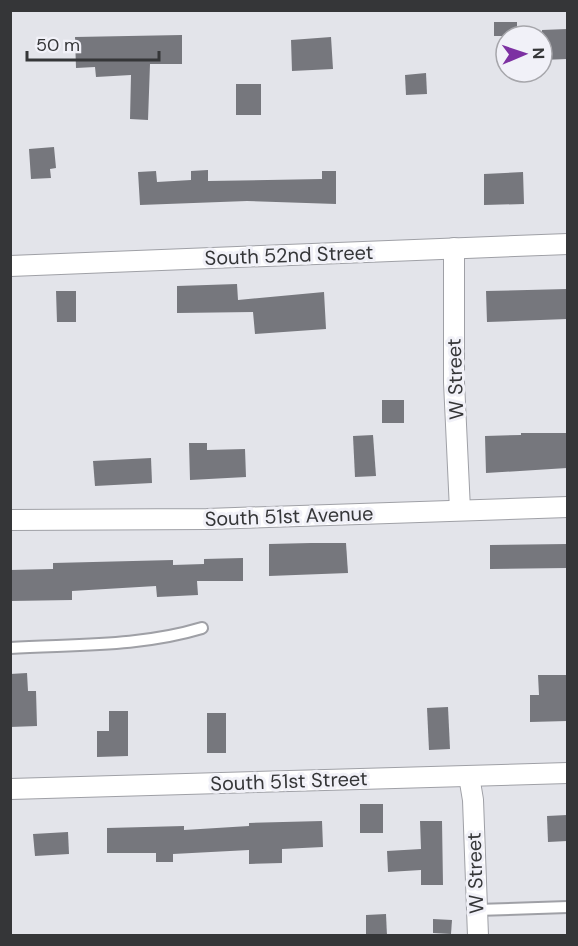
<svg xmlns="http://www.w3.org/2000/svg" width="578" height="946" viewBox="0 0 578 946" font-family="'DM Sans',sans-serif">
	<rect width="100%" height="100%" fill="#e3e4ea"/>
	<g fill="#76777d">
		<rect x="494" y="22" width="23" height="14"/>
		<polygon points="567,29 567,59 542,60 542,30"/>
		<polygon points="182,35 182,64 150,64 148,120 130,119 131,75 96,77 95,67 76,68 75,37"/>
		<polygon points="331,37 333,69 292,71 291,40"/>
		<polygon points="426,73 427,94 406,95 405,75"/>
		<rect x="236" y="84" width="25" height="31"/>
		<polygon points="54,147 56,168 50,169 51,178 31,179 29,149"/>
		<polygon points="208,170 208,181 322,179 322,171 336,171 336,204 247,201 140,205 138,172 156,171 157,182 191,180 191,171"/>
		<polygon points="523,172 524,204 484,205 484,174"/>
		<polygon points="237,284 238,300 324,292 326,329 255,334 253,312 177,313 177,286"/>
		<polygon points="567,289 567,319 487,322 486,291"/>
		<polygon points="56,291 76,291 76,322 57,322"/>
		<rect x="382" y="400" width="22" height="23"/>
		<polygon points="521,433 567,433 567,468 486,473 485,436 521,435"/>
		<polygon points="373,435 376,476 355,477 353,436"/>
		<polygon points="189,443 207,443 207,450 245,449 246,477 190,480"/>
		<polygon points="151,458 152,483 95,486 93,461"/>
		<polygon points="311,543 346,543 348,573 269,576 269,544"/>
		<polygon points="567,544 567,568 490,569 490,545"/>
		<polygon points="243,558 243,581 197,581 198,595 157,597 156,586 72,591 72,600 10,601 10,570 53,569 53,563 173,560 173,565 204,564 204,559"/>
		<polygon points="27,673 28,691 36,691 37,726 10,727 10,674"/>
		<polygon points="538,675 567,675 567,721 530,722 530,695 539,695"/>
		<polygon points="448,707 450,749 429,750 427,708"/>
		<polygon points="109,711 128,711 128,756 97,757 97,731 109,731"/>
		<rect x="207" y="713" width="19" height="40"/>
		<rect x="360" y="804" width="23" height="29"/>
		<polygon points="567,815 567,841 548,842 547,816"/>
		<polygon points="322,821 323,847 282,849 282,863 249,864 249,850 173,854 173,862 156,862 156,853 107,853 107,828 184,826 184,830 249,826 249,823"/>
		<polygon points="420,821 442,821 443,885 421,885 421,870 388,872 387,851 421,849"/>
		<polygon points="68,832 69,854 35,856 33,834"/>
		<polygon points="386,914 387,936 366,936 366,915"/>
		<polygon points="433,919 452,920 451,934 433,933"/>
	</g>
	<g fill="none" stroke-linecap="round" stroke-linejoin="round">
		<g stroke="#9fa0a6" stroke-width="14">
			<g id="lane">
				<path d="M10,648C75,644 139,647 202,628"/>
				<polyline points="476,910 568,907"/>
			</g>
		</g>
		<g stroke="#9fa0a6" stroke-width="22">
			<g id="street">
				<polyline points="454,248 454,382 460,510"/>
				<polyline points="10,266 568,244"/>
				<polyline points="10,520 207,519 568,507"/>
				<polyline points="469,776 473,800 478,936"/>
				<polyline points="10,789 568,773"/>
			</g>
		</g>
		<use href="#lane" stroke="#fff" stroke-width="10"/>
		<use href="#street" stroke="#fff" stroke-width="20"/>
	</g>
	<g text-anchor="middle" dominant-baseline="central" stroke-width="6" stroke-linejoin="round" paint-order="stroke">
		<g font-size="20" fill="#353638" stroke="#f1f1f8">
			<text transform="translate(289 255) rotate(-2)">South 52nd Street</text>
			<text transform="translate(455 379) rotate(-92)">W Street</text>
			<text transform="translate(289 516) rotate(-2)">South 51st Avenue</text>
			<text transform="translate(289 781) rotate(-2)">South 51st Street</text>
			<text transform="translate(475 873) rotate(-92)">W Street</text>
		</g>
	</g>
	<rect width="578" height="946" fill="none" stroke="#353638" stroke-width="24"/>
	<g transform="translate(524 54) rotate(88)"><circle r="28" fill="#f1f1f8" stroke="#a6a6ab" stroke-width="1.5"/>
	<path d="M0-4.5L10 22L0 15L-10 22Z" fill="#7d31a2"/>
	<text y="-9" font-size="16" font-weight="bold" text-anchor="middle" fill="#353638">N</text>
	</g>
	<path d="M27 51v9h132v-9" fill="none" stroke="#353638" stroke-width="3"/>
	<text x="36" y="51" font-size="18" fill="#353638" stroke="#f1f1f8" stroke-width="4.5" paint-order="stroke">50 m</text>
</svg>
